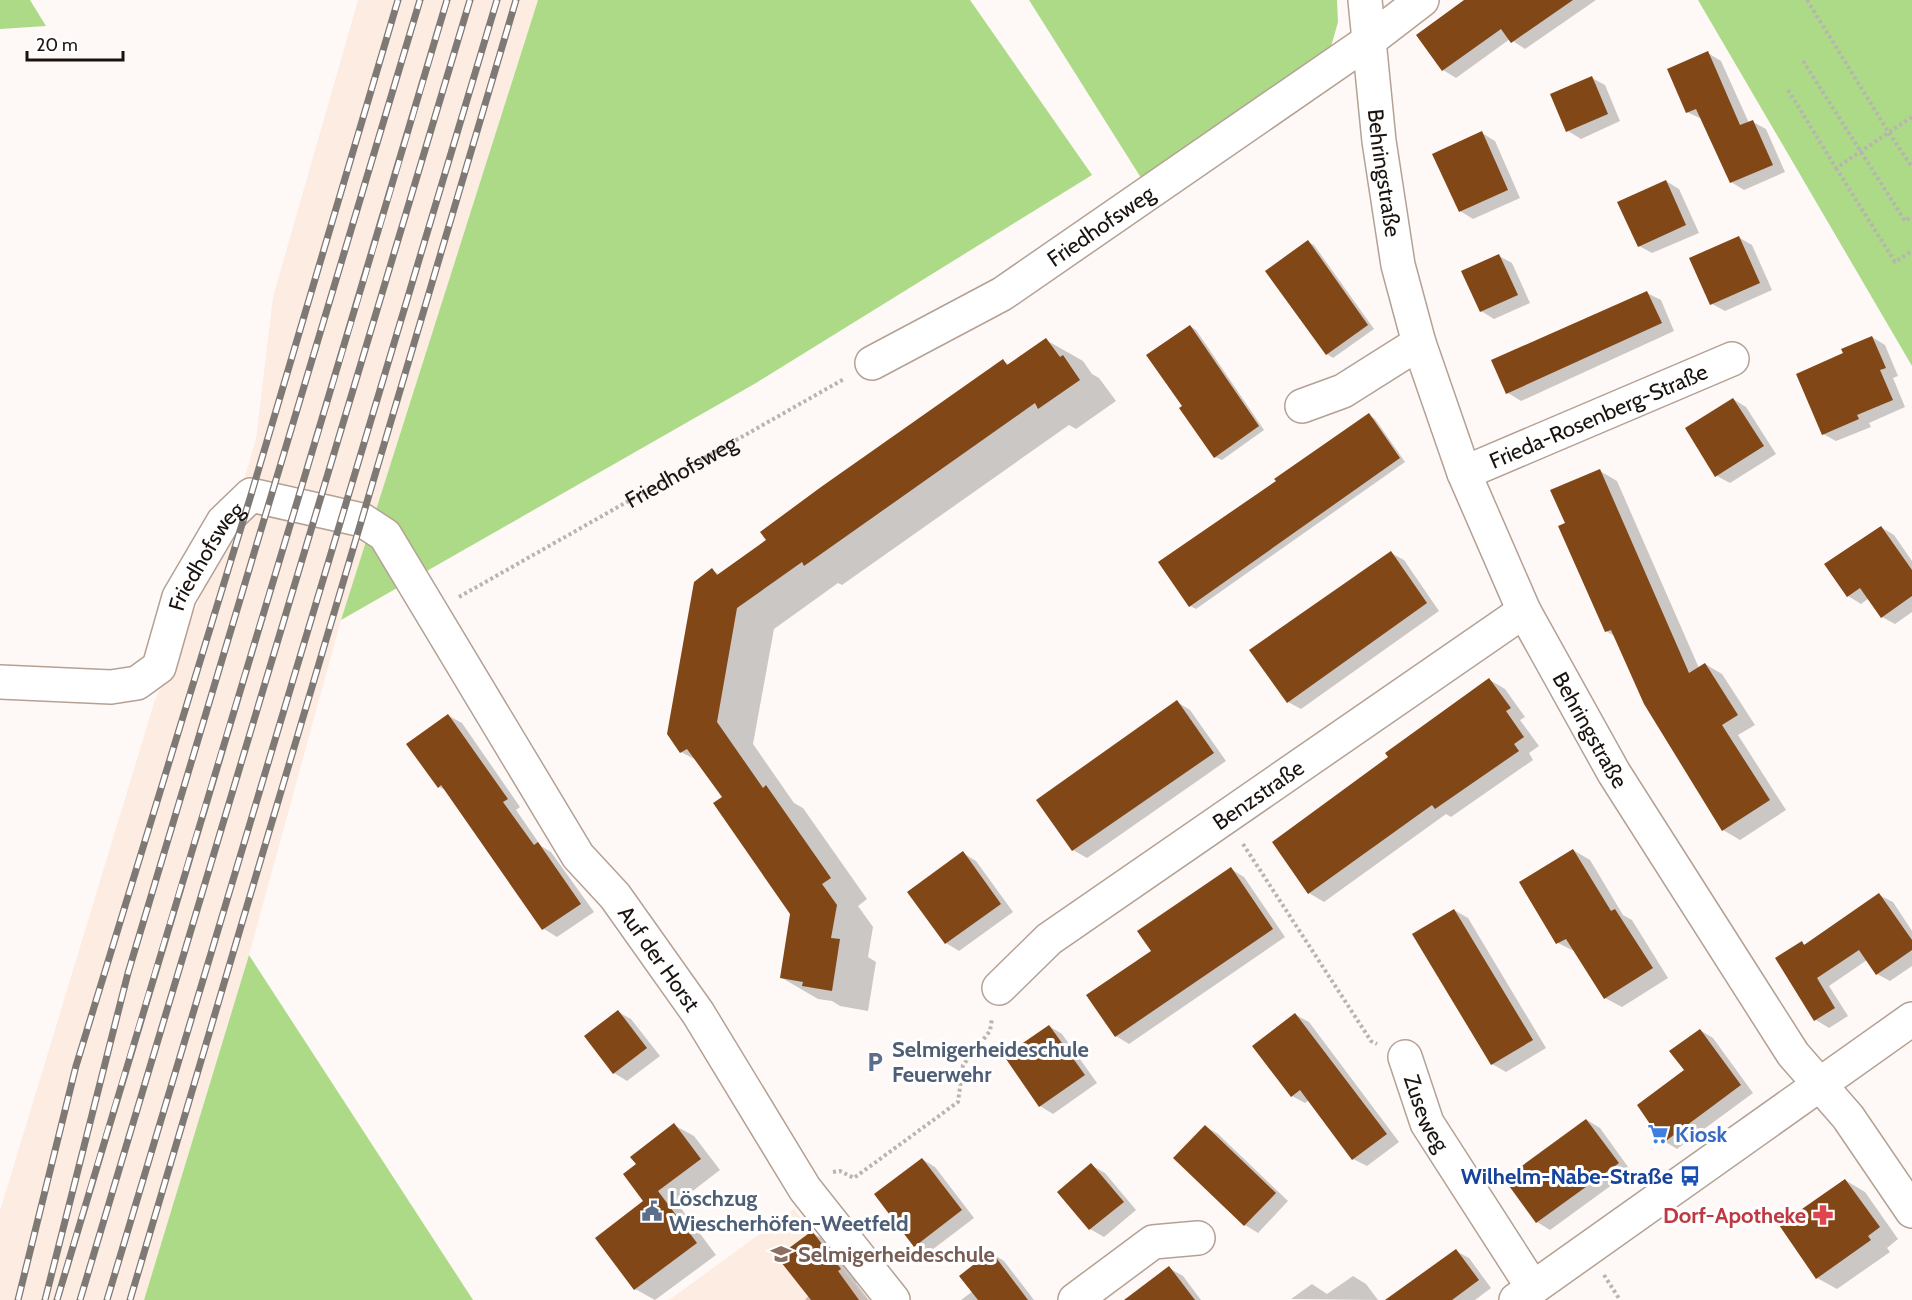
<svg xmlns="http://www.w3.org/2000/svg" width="1912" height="1300" viewBox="0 0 1912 1300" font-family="Cabin,sans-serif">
	<rect width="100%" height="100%" fill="#fef9f7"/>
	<g fill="#fdece1">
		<polygon points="358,0 538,0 341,620 249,955 144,1300 0,1300 0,1211 154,703 228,534 256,439 273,297"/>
		<polygon points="794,1209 867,1300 669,1300"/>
	</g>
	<g fill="#acda87">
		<polygon points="0,0 30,0 46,26 0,29"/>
		<polygon points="538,0 970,0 1092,175 756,383 341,620"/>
		<polygon points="1029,0 1337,0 1338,22 1330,50 1143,181"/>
		<polygon points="1698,0 1912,0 1912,366"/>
		<polygon points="249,955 473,1300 144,1300"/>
	</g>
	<g fill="#0003">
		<polygon points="1468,0 1596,0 1525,49 1510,39 1456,78 1443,70"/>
		<polygon points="1708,53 1721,61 1749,123 1753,122 1766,129 1785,172 1744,190 1731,182 1702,119 1687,112"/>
		<polygon points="1592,78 1605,85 1620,121 1581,139 1568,131"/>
		<polygon points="1482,133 1495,141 1520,198 1473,219 1460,211"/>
		<polygon points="1666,181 1679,189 1699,233 1652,253 1639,246"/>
		<polygon points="1738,237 1752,245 1772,290 1725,311 1712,304"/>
		<polygon points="1308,242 1314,245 1374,329 1333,358 1327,354"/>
		<polygon points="1499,256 1512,263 1530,303 1494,319 1481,311"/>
		<polygon points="1647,293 1661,300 1674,331 1521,401 1508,393"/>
		<polygon points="1190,326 1196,330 1264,430 1222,460 1215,457 1184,406"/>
		<polygon points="1872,337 1885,345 1898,376 1893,378 1905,407 1869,423 1871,427 1836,441 1823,434"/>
		<polygon points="1046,340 1083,361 1092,374 1099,378 1116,401 1076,429 1069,425 842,585 838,583 774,629 753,744 794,803 803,808 867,899 858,906 873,927 868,957 876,962 868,1011 840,1006 832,1001 818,999 782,978 792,914 724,797 698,761 681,752 712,570 720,575 1003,361 1010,365"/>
		<polygon points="1733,399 1746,407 1776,454 1730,483 1717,476"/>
		<polygon points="1369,415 1375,419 1405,462 1196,609 1190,606 1278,481"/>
		<polygon points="1600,471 1617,481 1699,668 1705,664 1722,674 1755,725 1738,735 1786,810 1740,840 1723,830 1616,637 1606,631 1567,524"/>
		<polygon points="1881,527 1894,535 1912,561 1912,612 1895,624 1882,617 1869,598 1861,604 1848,596"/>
		<polygon points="1391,553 1404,560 1439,611 1301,709 1288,702"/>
		<polygon points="1490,680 1505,689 1525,717 1520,720 1539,746 1529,753 1533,760 1451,817 1446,814 1324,902 1309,893 1274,842 1390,757"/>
		<polygon points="1177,702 1190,710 1226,761 1087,858 1073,850 1038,800"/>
		<polygon points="449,716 462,723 520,807 516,810 541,846 551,852 594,912 557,937 544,929 447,791 439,787"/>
		<polygon points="1573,850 1590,860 1623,915 1632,920 1668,978 1622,1007 1605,998 1576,952 1558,943"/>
		<polygon points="963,853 976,861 1013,912 959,951 946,943"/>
		<polygon points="1231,869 1244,877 1285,937 1129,1044 1116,1036 1153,952"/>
		<polygon points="1879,895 1893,902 1912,931 1912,966 1890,981 1877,974 1867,960 1829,986 1848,1016 1829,1028 1816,1020 1802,943 1805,945"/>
		<polygon points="1454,910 1468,918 1546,1048 1506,1072 1492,1064"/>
		<polygon points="618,1012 631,1019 660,1056 627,1081 614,1073"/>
		<polygon points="1296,1015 1309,1022 1399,1142 1367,1166 1353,1159 1309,1100 1305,1103 1292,1096"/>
		<polygon points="1049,1026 1062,1034 1097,1083 1053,1114 1040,1106 1006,1056"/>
		<polygon points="1700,1030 1713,1038 1753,1093 1677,1149 1664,1141"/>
		<polygon points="1587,1120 1600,1128 1631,1171 1550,1230 1537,1222"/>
		<polygon points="674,1125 694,1136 720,1170 677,1203 716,1255 655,1300 635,1289 646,1201 638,1165"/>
		<polygon points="1205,1126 1218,1134 1288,1201 1258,1233 1245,1225"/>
		<polygon points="922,1159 935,1167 974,1218 928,1253 915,1245"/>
		<polygon points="1091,1165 1105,1173 1136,1210 1104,1237 1090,1229 1060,1192"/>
		<polygon points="1845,1180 1865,1192 1898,1239 1887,1248 1890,1252 1837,1289 1817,1278"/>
		<polygon points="812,1233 832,1244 859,1280 856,1283 869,1300 805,1300 809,1295"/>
		<polygon points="1456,1251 1469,1258 1491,1288 1475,1300 1413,1300"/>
		<polygon points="991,1253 1004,1261 1034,1300 961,1300 973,1291"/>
		<polygon points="1169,1268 1183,1276 1201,1300 1127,1300"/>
		<polygon points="1353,1276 1366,1284 1378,1300 1291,1299 1312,1284 1327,1294"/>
	</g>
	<g fill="#824716">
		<polygon points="1464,0 1573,0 1511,43 1501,29 1442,71 1416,35"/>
		<polygon points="1708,51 1740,125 1753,120 1773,165 1730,183 1696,109 1686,113 1667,69"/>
		<polygon points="1592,76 1608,114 1566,132 1550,94"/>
		<polygon points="1482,131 1508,190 1459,212 1432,154"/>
		<polygon points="1666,180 1686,225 1638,247 1617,202"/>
		<polygon points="1739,236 1760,283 1710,305 1689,258"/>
		<polygon points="1308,240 1368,325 1326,355 1265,271"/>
		<polygon points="1499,254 1518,295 1480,312 1461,271"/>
		<polygon points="1647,291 1662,323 1506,394 1491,360"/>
		<polygon points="1190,325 1259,426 1214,458 1179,408 1182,406 1146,355"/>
		<polygon points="1872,336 1886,368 1880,370 1893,400 1857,415 1859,419 1822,435 1796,374 1843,353 1841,349"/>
		<polygon points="1046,338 1060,357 1063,355 1080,380 1038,409 1035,403 804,566 802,562 737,608 717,722 763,788 766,785 831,878 822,884 837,905 831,938 840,939 832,991 802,986 803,982 780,978 790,914 713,803 722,797 687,749 680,753 667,734 694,582 712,568 717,575 766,540 760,532 821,487 1003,359 1007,365"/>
		<polygon points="1733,398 1764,446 1715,477 1685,428"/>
		<polygon points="1369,413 1400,458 1189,607 1158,562 1276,481 1274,479"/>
		<polygon points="1600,469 1689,673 1705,663 1738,715 1722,725 1770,800 1722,831 1644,704 1611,630 1605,632 1558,526 1565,523 1550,490"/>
		<polygon points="1881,526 1912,570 1912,596 1881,618 1860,588 1847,597 1824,564"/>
		<polygon points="1391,551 1427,603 1287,703 1249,650"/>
		<polygon points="1489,678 1511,708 1506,711 1524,737 1514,744 1519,751 1435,809 1432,805 1308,894 1272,842 1388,757 1385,753"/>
		<polygon points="1177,700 1214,753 1072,851 1036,800"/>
		<polygon points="448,714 508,799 503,802 534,845 538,842 581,904 542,930 441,785 438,788 406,744"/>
		<polygon points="1573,849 1611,911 1615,909 1653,968 1604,999 1566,939 1556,944 1519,882"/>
		<polygon points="963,851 1001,904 945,944 907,892"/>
		<polygon points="1231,867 1273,929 1115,1037 1086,995 1151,951 1137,931"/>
		<polygon points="1879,893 1912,940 1912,950 1876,975 1859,950 1817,978 1835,1008 1814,1021 1775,958 1802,941 1804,945"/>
		<polygon points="1454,909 1533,1040 1491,1065 1412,934"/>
		<polygon points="618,1010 647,1048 613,1074 584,1036"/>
		<polygon points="1295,1013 1387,1134 1352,1160 1300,1090 1291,1097 1252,1046"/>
		<polygon points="1049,1025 1085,1075 1039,1107 1004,1056"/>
		<polygon points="1700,1029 1741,1085 1663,1143 1637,1105 1684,1070 1669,1051"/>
		<polygon points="1586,1119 1619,1163 1536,1223 1504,1179"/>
		<polygon points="674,1123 701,1159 658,1191 697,1243 634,1290 595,1238 643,1201 623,1174 636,1164 630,1157"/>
		<polygon points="1205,1125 1276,1193 1244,1226 1173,1158"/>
		<polygon points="922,1158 962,1210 914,1247 874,1194"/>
		<polygon points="1091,1163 1124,1202 1089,1230 1057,1192"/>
		<polygon points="1845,1179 1880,1227 1868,1236 1871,1240 1816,1279 1779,1225"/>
		<polygon points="812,1231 841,1269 838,1271 859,1300 811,1300 777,1257"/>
		<polygon points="1456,1249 1479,1280 1452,1300 1385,1300"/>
		<polygon points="991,1251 1028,1300 978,1300 959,1276"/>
		<polygon points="1169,1266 1195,1300 1124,1300"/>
	</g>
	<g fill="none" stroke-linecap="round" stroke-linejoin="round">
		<g stroke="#b4a194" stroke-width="36">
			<g id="minor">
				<path id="s2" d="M1365,0L1379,141L1398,265L1419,343L1464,473L1524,611L1614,773L1793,1054L1848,1117L1912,1211"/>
				<path id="s3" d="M872,363L1002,294L1370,40L1422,0"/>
				<polyline points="1302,406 1343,391 1419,343"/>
				<path id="s4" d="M1464,473L1732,359"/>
				<path id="s5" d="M0,682L111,687L137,683L159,667L179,597L223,522L251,495L362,520L385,535L578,856L615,896L698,1013L805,1189L893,1300"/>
				<path id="s6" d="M999,988L1049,939L1524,611"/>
				<path id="s7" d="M1405,1057L1427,1123L1533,1288"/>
				<polyline points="1075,1300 1153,1242 1198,1238"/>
			</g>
		</g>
		<g stroke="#b4a194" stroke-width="36">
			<polyline id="tertiary" points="1516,1300 1912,1019"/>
		</g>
		<g stroke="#b9b4b1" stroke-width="4" stroke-dasharray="3 3" stroke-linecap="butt">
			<polyline points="1807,0 1889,133 1912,167"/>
			<polyline points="1803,61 1905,221 1912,216"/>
			<polyline points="1788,90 1836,168 1912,117"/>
			<polyline points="1836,168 1895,262 1912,251"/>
			<path id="s1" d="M459,597L844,379"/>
			<polyline points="1243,844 1371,1041 1377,1044"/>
			<polyline points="833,1172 840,1171 854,1178 958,1102 963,1065 990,1031 992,1018"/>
			<polyline points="1604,1275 1620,1300"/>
		</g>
		<use href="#minor" stroke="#fff" stroke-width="33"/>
		<use href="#tertiary" stroke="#fff" stroke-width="33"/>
		<g stroke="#7f7976" stroke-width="7">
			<g id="rail">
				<polyline points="18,1300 76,1066 251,495 398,0"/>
				<polyline points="45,1300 128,973 420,0"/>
				<path d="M57,1300C186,866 319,434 447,0"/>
				<polyline points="80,1300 470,0"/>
				<polyline points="107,1300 497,0"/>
				<polyline points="130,1300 516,0"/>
			</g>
		</g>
		<use href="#rail" stroke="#fff" stroke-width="4.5" stroke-dasharray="14" stroke-linecap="butt"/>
	</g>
	<defs>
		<g id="parking-bare" transform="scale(1.62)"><path d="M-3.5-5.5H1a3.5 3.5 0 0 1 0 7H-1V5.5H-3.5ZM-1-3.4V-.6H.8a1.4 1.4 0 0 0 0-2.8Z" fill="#5c6f8a" stroke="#fff" stroke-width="2.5" paint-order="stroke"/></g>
		<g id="supermarket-bare" transform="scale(1.62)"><path d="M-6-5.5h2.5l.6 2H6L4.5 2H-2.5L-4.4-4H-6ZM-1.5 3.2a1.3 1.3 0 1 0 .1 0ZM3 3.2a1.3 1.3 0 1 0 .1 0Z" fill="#3f7fe0" stroke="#fff" stroke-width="2.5" paint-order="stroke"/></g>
		<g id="bus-bare" transform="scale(1.62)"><path d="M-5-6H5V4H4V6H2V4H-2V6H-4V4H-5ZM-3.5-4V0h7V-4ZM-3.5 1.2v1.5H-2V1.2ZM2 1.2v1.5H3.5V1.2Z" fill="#1a4fb4" stroke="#fff" stroke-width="2.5" paint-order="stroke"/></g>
		<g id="civic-bare" transform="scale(1.62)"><path d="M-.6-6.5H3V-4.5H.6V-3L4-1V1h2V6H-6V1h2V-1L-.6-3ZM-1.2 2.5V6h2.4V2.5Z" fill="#5c6f8a" stroke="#fff" stroke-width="2.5" paint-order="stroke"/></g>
		<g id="pharmacy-bare" transform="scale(1.62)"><path d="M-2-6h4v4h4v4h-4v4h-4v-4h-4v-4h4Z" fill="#e0444e" stroke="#fff" stroke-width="2.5" paint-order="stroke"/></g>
		<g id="school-bare" transform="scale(1.62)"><path d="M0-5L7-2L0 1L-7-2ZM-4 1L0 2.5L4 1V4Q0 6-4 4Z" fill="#8d6e63" stroke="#fff" stroke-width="2.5" paint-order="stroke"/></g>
	</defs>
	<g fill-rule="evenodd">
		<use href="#parking-bare" x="875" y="1062"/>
		<use href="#supermarket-bare" x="1658" y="1134"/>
		<use href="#bus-bare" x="1690" y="1176"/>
		<use href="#civic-bare" x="652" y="1211"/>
		<use href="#pharmacy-bare" x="1823" y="1215"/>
		<use href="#school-bare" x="781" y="1254"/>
	</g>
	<g text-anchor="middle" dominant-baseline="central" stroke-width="6" stroke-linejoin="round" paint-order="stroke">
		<g font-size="22" fill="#1a130f" stroke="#fff">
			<text stroke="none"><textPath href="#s2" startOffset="174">Behringstraße</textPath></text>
			<text stroke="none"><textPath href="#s3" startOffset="267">Friedhofsweg</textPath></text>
			<text stroke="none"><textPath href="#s4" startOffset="146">Frieda-Rosenberg-Straße</textPath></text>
			<text stroke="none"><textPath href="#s1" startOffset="255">Friedhofsweg</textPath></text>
			<text stroke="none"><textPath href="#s5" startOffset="286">Friedhofsweg</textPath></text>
			<text stroke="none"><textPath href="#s2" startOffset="772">Behringstraße</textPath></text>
			<text stroke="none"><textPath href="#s6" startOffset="324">Benzstraße</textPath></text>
			<text stroke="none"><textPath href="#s5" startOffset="1010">Auf der Horst</textPath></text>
			<text stroke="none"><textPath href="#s7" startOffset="60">Zuseweg</textPath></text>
		</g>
		<g font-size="22" font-weight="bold" fill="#4e5e75" stroke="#fff" text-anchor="start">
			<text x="892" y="1049">Selmigerheideschule<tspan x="892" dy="25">Feuerwehr</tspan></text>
			<text x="669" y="1198">Löschzug<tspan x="669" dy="25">Wiescherhöfen-Weetfeld</tspan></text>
		</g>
		<g font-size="22" font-weight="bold" fill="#366cbe" stroke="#fff" text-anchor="start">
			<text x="1675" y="1134">Kiosk</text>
		</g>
		<g font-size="22" font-weight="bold" fill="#164399" stroke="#fff" text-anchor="end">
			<text x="1673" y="1176">Wilhelm-Nabe-Straße</text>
		</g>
		<g font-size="22" font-weight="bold" fill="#be3a42" stroke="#fff" text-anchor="end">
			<text x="1806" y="1215">Dorf-Apotheke</text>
		</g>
		<g font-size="22" font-weight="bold" fill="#785e54" stroke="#fff" text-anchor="start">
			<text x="798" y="1254">Selmigerheideschule</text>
		</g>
	</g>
	<path d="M27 51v9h96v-9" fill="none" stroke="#1a130f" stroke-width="3"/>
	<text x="36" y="51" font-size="18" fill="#1a130f" stroke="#ffffff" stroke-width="4.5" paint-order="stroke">20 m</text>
</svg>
